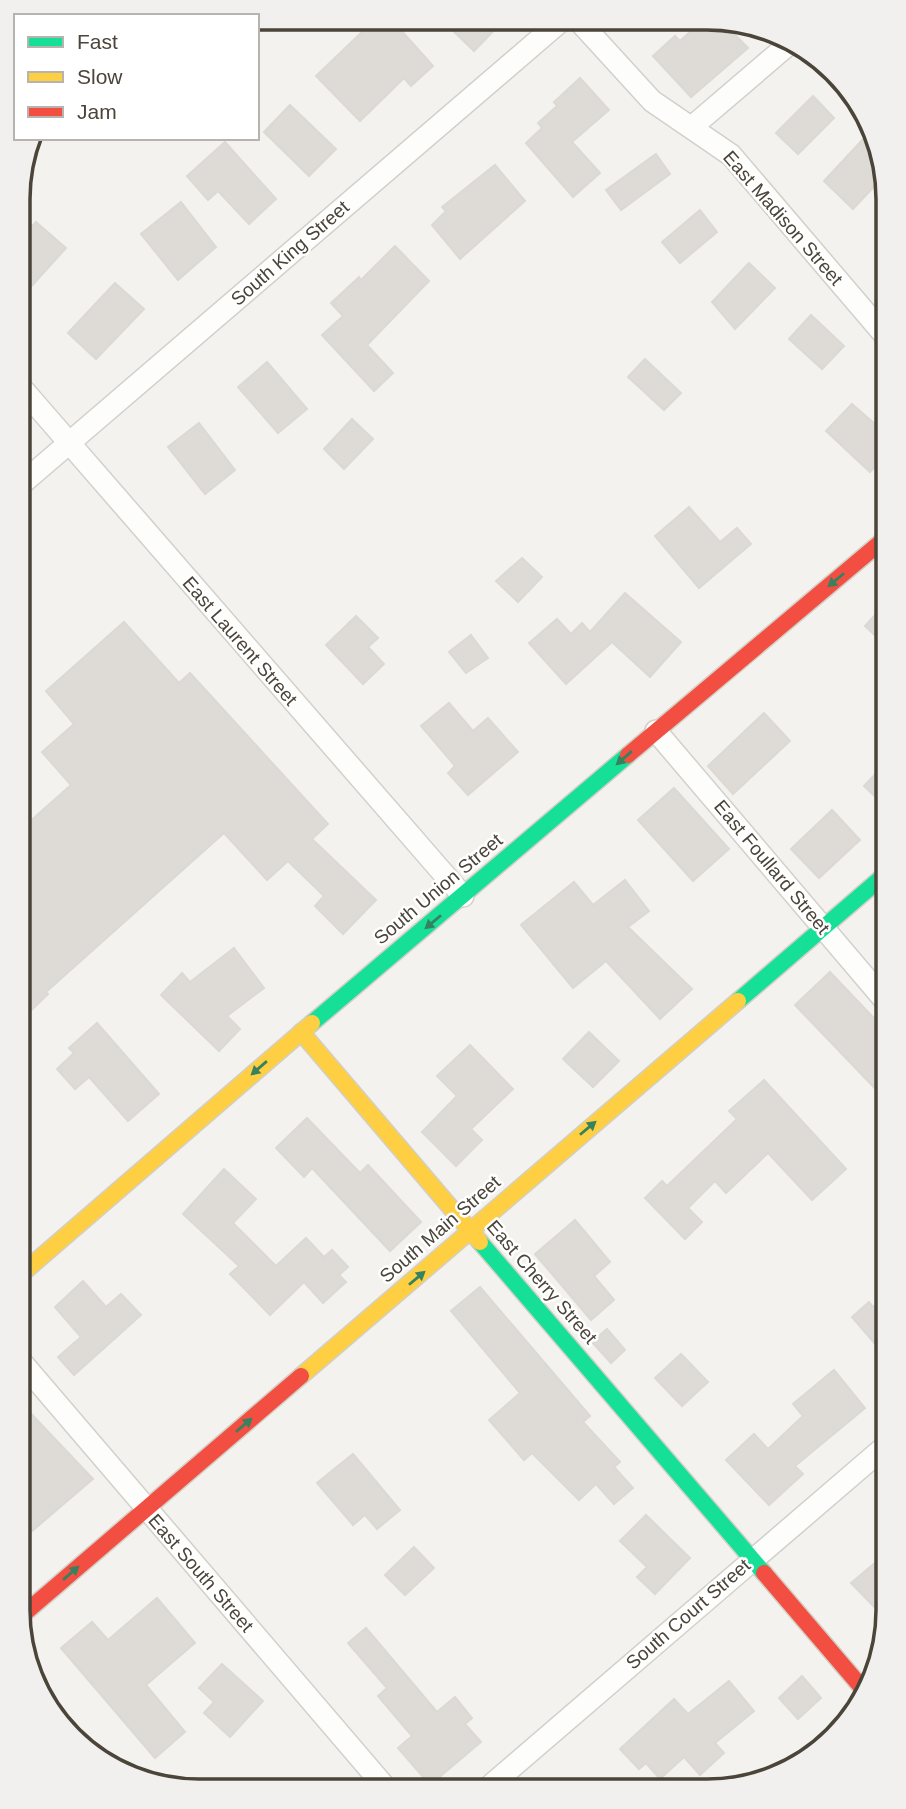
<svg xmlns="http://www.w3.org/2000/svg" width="906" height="1809" viewBox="0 0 906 1809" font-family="Helvetica,sans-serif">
	<rect width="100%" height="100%" fill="#f4f2ee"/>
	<g fill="#dedbd6" stroke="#dcd9d4" stroke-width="2">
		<polygon points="351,18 391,19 433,66 411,86 404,78 360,121 316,76 363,31"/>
		<polygon points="441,19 505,19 474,51"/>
		<polygon points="702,21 722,21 748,48 691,97 653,56 675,36 680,41"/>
		<polygon points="580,78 609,110 572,142 600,173 573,197 526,143 542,128 538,123 557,106 554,102"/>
		<polygon points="813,96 834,118 798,154 776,133"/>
		<polygon points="290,105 336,149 309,176 264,132"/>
		<polygon points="866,136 880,149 885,175 853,209 824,181"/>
		<polygon points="225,142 276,199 249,224 218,191 208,200 187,176"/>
		<polygon points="656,154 670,174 621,210 606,190"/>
		<polygon points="495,165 525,201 460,259 432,225 446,211 442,207"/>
		<polygon points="181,202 216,247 178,280 141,234"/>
		<polygon points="700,210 717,232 680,263 662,242"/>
		<polygon points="36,222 66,248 19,300 19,241"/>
		<polygon points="395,246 429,281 367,345 393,373 374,391 322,335 343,316 331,303 359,277 361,280"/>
		<polygon points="749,263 775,288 735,329 712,302"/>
		<polygon points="115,283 144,309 96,359 68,333"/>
		<polygon points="811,315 844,346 822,369 789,339"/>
		<polygon points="645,359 681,393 664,410 628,377"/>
		<polygon points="267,362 307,409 278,433 238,387"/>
		<polygon points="852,404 876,425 888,412 888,453 870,472 826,431"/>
		<polygon points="352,419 373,439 344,469 324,449"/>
		<polygon points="199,423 235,470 205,494 168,447"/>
		<polygon points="689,507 720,542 737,528 751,544 699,588 655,536"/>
		<polygon points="522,558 542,577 518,602 496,581"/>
		<polygon points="625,593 681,642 650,677 612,642 566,684 529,643 557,619 571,634 582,623 590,632"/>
		<polygon points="888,601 888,648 865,626"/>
		<polygon points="356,616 378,638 368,647 384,664 363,684 326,645"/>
		<polygon points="124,622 179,683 190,673 328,824 312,839 376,900 343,934 315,906 324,896 288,861 267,880 224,833 46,992 48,994 18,1023 18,832 71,785 42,752 74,724 46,691"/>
		<polygon points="471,635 488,658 466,673 449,652"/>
		<polygon points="449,703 473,731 488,718 518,752 468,795 448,773 455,766 421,726"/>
		<polygon points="764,713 790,741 733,794 708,766"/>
		<polygon points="888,761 888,809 864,786"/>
		<polygon points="674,788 729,849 693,881 638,820"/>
		<polygon points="832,810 860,840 819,878 791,849"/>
		<polygon points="625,880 649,911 628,927 692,989 660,1019 606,961 573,988 521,925 574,882 593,905"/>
		<polygon points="234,948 264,988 227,1016 240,1029 219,1051 161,995 182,973 190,982"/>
		<polygon points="830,972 888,1033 888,1102 795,1005"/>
		<polygon points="97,1023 159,1094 128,1121 89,1077 75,1089 57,1069 74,1053 69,1048"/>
		<polygon points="589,1032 619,1061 593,1087 563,1059"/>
		<polygon points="470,1045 513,1089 471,1129 482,1140 456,1166 422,1132 457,1096 437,1076"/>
		<polygon points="764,1080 846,1169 812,1200 768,1153 726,1193 715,1181 688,1208 702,1222 685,1239 645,1198 662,1181 667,1186 737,1119 729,1111"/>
		<polygon points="307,1118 360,1173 368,1165 421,1222 390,1251 312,1168 304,1177 276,1148"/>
		<polygon points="224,1169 256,1199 233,1223 276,1266 306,1238 324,1257 332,1250 348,1267 339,1275 346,1282 323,1303 304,1282 270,1315 230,1274 239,1266 183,1214"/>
		<polygon points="575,1220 610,1262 594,1276 614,1300 591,1320 535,1254"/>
		<polygon points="83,1281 106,1307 121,1294 141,1315 74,1375 58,1357 81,1337 55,1307"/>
		<polygon points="480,1287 590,1416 583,1422 620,1462 614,1467 633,1488 614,1504 596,1484 579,1500 532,1453 524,1460 489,1420 520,1393 451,1311"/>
		<polygon points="888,1294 888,1359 852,1317 869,1302 873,1307"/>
		<polygon points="607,1329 625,1350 611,1363 592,1342"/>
		<polygon points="681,1354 708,1382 682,1406 655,1378"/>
		<polygon points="834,1370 865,1408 795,1466 803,1474 769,1505 726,1460 754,1434 768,1449 803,1416 793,1404"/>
		<polygon points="18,1400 93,1479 18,1543"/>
		<polygon points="353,1454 400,1510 377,1529 365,1515 353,1525 317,1483"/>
		<polygon points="646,1515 690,1558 655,1594 637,1577 647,1567 620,1541"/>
		<polygon points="414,1547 434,1568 405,1595 385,1575"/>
		<polygon points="888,1552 888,1621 851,1583"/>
		<polygon points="157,1598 195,1643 146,1685 185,1732 155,1758 61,1648 92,1622 108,1640"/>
		<polygon points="366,1628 437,1712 455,1697 472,1718 465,1724 481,1742 430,1785 398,1748 412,1736 378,1696 387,1688 348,1643"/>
		<polygon points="222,1664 263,1701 230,1737 204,1713 214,1702 199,1688"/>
		<polygon points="802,1676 821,1698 798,1719 779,1698"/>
		<polygon points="729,1681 754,1711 715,1743 724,1753 700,1775 684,1757 660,1779 646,1763 639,1769 620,1749 674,1699 688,1714"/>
	</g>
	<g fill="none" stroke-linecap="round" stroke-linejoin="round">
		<g stroke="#d2d0cb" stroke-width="24">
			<g id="street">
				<polyline points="578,20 652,101 731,155 888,339"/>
				<polyline points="693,126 789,44"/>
				<polyline points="19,385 463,896"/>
				<polyline points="19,486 562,20"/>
				<polyline points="656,731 888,1004"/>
				<polyline points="18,1358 385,1787"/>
				<polyline points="490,1786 888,1444"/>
			</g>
		</g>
		<g stroke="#d3cfc5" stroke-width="19">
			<g id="fast">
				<polyline points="738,1001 888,872"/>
				<polyline points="312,1023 628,755"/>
				<polyline points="480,1242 764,1573"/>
			</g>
		</g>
		<g stroke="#d3cfc5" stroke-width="19">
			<g id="slow">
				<polyline points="301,1032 480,1242"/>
				<polyline points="18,1277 312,1023"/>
				<polyline points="301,1376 738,1001"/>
			</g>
		</g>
		<g stroke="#d3cfc5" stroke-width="19">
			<g id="jam">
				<polyline points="628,755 888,536"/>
				<polyline points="764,1573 863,1689"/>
				<polyline points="19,1618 301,1376"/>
			</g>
		</g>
		<use href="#street" stroke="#fdfdfc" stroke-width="21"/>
		<use href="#fast" stroke="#16e098" stroke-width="16"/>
		<use href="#slow" stroke="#ffcf43" stroke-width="16"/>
		<use href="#jam" stroke="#f24e42" stroke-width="16"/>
	</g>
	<defs><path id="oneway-solid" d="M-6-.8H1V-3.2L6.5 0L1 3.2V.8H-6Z" transform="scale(1.75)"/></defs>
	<g fill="#36825f">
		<use href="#oneway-solid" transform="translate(836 580) rotate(140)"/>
		<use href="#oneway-solid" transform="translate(624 758) rotate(139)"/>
		<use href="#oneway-solid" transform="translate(433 922) rotate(140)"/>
		<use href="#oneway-solid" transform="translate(259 1068) rotate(139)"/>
		<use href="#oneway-solid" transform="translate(588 1128) rotate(-40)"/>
		<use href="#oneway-solid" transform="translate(417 1278) rotate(-40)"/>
		<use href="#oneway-solid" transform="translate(244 1425) rotate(-40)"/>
		<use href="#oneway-solid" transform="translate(71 1573) rotate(-41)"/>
	</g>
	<g text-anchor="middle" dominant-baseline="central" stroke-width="5" stroke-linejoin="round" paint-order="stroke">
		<g font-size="19" fill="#4b4439" stroke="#fff">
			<text transform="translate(783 218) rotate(49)">East Madison Street</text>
			<text transform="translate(290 253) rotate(-41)">South King Street</text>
			<text transform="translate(240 641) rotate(49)">East Laurent Street</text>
			<text transform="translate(772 867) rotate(50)">East Foullard Street</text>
			<text transform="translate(438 889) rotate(-40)">South Union Street</text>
			<text transform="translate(440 1229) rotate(-41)">South Main Street</text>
			<text transform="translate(542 1282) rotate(49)">East Cherry Street</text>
			<text transform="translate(201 1573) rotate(49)">East South Street</text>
			<text transform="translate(688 1614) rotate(-41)">South Court Street</text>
		</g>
	</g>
	<path d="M0 0H906V1809H0ZM199 30H707A169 169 0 0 1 876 199V1610A169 169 0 0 1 707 1779H199A169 169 0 0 1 30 1610V199A169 169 0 0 1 199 30Z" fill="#f1f0ef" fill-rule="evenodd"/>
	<path fill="none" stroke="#4b4439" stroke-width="3.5" d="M199 30H707A169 169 0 0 1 876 199V1610A169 169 0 0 1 707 1779H199A169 169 0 0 1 30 1610V199A169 169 0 0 1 199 30Z"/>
	<rect x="14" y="14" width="245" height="126" fill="#ffffff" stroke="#b7b4b0" stroke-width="2"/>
	<rect x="28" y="37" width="35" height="10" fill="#16e098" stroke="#b7b4b0" stroke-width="2"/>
	<text x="77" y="49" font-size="21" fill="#4b4439">Fast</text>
	<rect x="28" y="72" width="35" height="10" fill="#ffcf43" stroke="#b7b4b0" stroke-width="2"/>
	<text x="77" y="84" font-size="21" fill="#4b4439">Slow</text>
	<rect x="28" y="107" width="35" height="10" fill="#f24e42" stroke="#b7b4b0" stroke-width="2"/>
	<text x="77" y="119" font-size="21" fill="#4b4439">Jam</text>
</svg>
